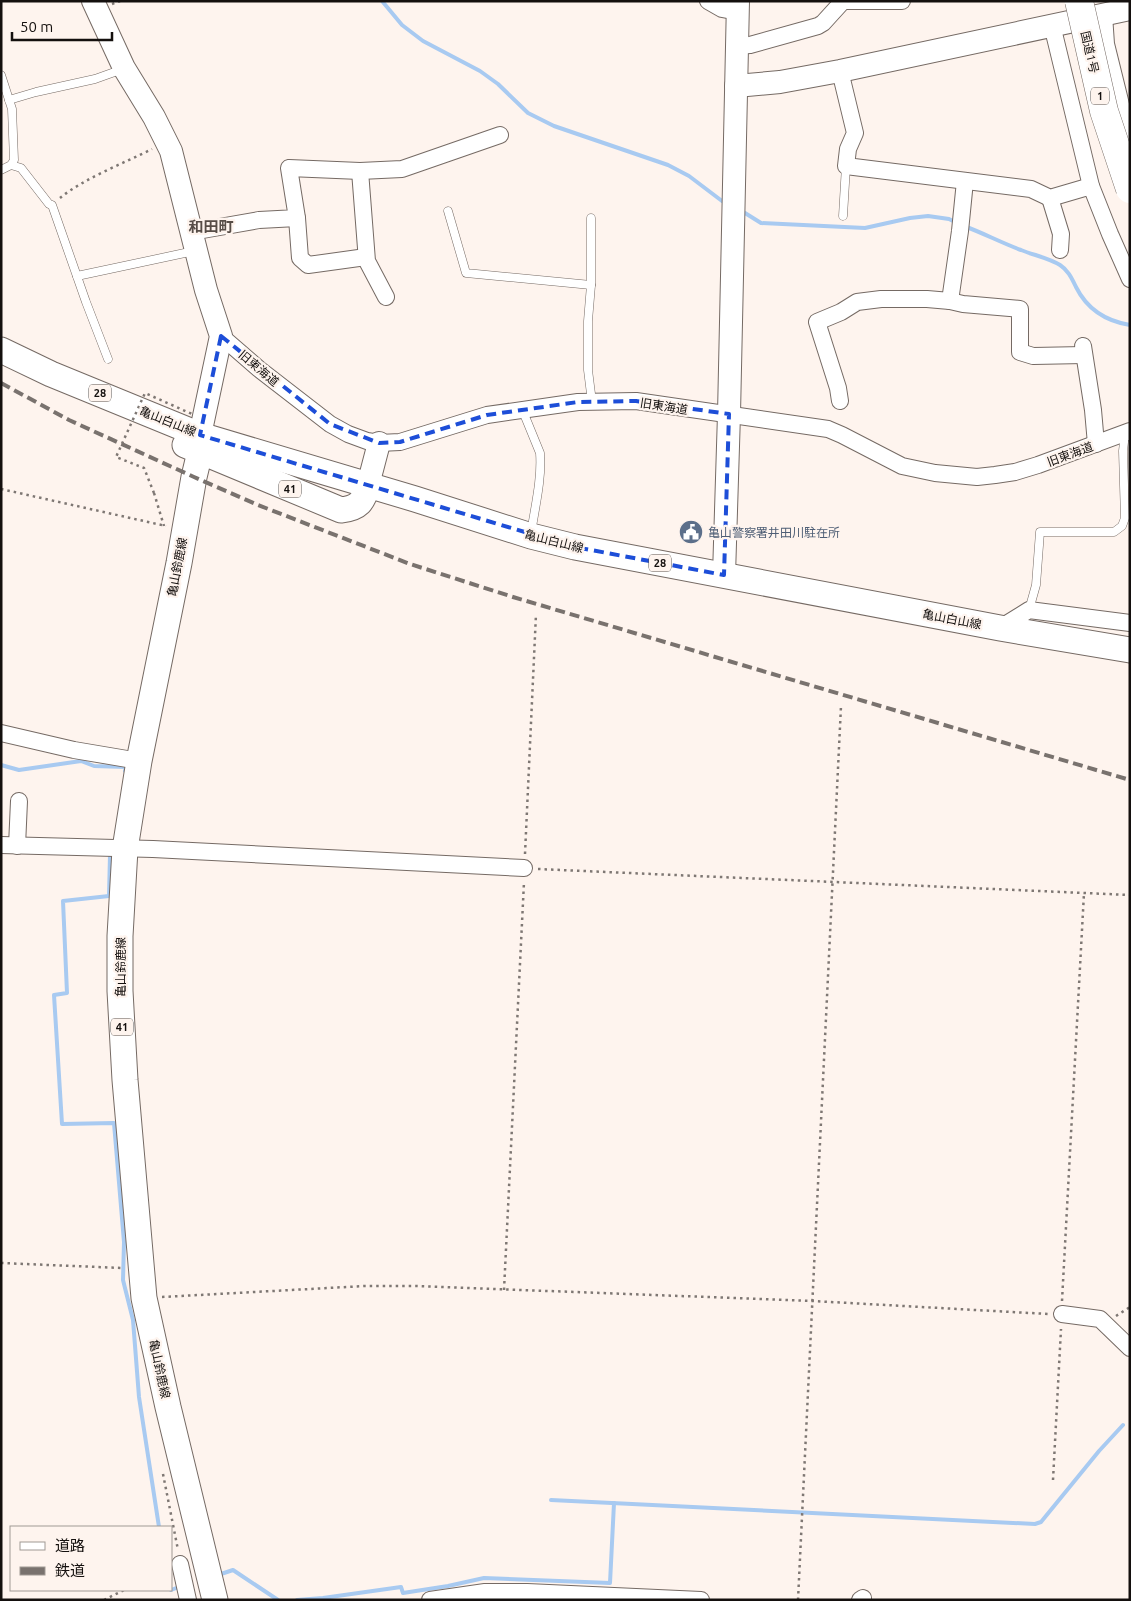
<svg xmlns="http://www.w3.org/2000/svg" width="1131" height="1601" viewBox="0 0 1131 1601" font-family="Ubuntu,'Noto Sans JP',sans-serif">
	<rect width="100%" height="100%" fill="#fef4ee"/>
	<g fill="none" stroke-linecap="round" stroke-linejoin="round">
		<g stroke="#a8caf1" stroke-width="4">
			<polyline points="382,1 402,25 423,41 480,71 498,84 528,113 554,126 668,165 689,176 722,201"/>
			<polyline points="745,213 761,223 865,228 910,218 928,216 949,219 955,222"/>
			<path d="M964,226C983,233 1002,243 1021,250C1033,255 1049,258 1060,265C1068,270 1072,279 1076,287C1087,309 1105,321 1130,325"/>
			<polyline points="1,765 19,770 81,761 94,766 126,767 125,771"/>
			<polyline points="110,855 109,896 63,901 67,993 54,995 62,1124 114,1123 124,1242 123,1280 133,1320 139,1397 159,1527"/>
			<polyline points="551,1500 1035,1524 1041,1522 1099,1451 1123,1425"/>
			<polyline points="218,1575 233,1570 278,1600"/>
			<polyline points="171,1590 179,1587"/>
			<polyline points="297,1600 323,1598 401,1587 403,1593 448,1586 484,1578 610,1583 614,1503"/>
		</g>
		<g stroke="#756a64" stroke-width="9">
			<g id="lane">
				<polyline points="1,75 12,109 14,160 11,165 1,170"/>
				<polyline points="9,100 36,92 95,79 123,69"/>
				<polyline points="11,165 21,168 49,204 52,205 86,302 108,359"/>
				<polyline points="448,211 466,273 591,285"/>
				<polyline points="843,216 846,166"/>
				<polyline points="591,218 591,285 588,321 588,370 592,402"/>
				<polyline points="77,276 194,251"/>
				<path d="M522,409L540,453C542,479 535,507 531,533"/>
				<polyline points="1029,610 1036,585 1040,532 1114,532 1122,526 1125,518 1123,451 1125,433"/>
			</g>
		</g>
		<g stroke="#756a64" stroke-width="18">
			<g id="street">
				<polyline points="708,1 722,9 738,12"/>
				<polyline points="1104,15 1106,44 1130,141"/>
				<polyline points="1052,25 1091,186 1110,234 1130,279"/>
				<polyline points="737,46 750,45 818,26 823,23 843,1 902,1"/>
				<polyline points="840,71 855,133 848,149 846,166 1031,189 1050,198 1091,186"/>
				<polyline points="360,171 367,261 386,297"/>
				<polyline points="1050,198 1061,234 1060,250"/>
				<polyline points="297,218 300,258 308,265 366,257"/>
				<polyline points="191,232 259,220 297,218 289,168 360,171 402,169 500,135"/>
				<polyline points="950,301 960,231 965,181"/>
				<polyline points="221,336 259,369 330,424 348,434 367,441 379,443 400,442 487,415 578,402 636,401 828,429 842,435 902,466 935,473 977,477 995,475 1015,472 1038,465 1130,431"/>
				<polyline points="1083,346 1093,410 1096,444"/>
				<polyline points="840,401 838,388 817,322 841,312 857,302 881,299 927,299 950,301 963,304 1020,309 1020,352 1033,356 1084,355"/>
				<polyline points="1000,628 1029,610 1130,623"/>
				<polyline points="1,733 74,750 139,761"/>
				<polyline points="1,845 153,849 524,868"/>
				<polyline points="17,846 19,801"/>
				<polyline points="1062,1314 1100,1319 1130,1348"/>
				<polyline points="180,1564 188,1600"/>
				<polyline points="430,1600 485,1592 527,1592 701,1600"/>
				<polyline points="860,1600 863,1598"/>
			</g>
		</g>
		<g stroke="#756a64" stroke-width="24">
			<g id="secondary">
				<polyline points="93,1 124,68 154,117 171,151 206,290 221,336 200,435"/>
				<polyline points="736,86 780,82 840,71 1130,9"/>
				<polyline points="368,485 379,443"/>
				<polyline points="724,575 729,414 738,1"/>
			</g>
		</g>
		<g stroke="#756a64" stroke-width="27">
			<g id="primary">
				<polyline points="1,350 51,374 200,435 415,499 531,536 575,547 1000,628 1130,650"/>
				<path d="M185,445L341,510C359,508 363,502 368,485"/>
				<polyline points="200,452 194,477 179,563 139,761 125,849 120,936 120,991 125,1080 144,1298 168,1407 215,1600"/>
			</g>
		</g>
		<g stroke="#7e7773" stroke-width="2.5" stroke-dasharray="2.5 4" stroke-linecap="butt">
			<polyline points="112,4 120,1"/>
			<path d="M60,198C83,179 124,163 152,149"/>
			<polyline points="1,489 166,526"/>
			<polyline points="154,493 164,526"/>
			<polyline points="525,854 536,614"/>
			<polyline points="538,869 1130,895"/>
			<polyline points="1,1263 122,1268"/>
			<polyline points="504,1290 524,882"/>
			<polyline points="162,1297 365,1286 416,1286 813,1301 1048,1314"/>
			<polyline points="1062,1301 1084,893"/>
			<polyline points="1116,1316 1130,1307"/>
			<polyline points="163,1474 178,1550"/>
			<polyline points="1053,1480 1061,1329"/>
			<polyline points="104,1600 124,1590"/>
			<polyline points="798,1600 841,706"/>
		</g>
		<use href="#lane" stroke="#fff" stroke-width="8"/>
		<use href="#street" stroke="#fff" stroke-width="16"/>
		<use href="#secondary" stroke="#fff" stroke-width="22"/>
		<use href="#primary" stroke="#fff" stroke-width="25"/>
		<polyline stroke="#79726e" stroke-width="4" stroke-dasharray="10 5" stroke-linecap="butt" points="1,383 69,420 194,477 258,505 410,564 513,597 1130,780"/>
		<g stroke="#756a64" stroke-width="29" stroke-linecap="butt">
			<polyline id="highway-bridge" points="1079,1 1104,111 1130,189"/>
		</g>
		<polyline stroke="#7e7773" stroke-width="2.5" stroke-dasharray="2.5 4" stroke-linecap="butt" points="154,493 144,468 116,457 145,393 192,414"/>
		<use href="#highway-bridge" stroke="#fff" stroke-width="28"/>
	</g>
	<path fill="none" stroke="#1d4ed8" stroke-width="4" stroke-dasharray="10 6" stroke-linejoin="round" d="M221,336L330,424L379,443L400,442L487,415L578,402L636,401L729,414L724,575L575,547L200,435Z"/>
	<defs>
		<g id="civic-disc" transform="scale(1.25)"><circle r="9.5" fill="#5c6f8a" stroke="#fef4ee"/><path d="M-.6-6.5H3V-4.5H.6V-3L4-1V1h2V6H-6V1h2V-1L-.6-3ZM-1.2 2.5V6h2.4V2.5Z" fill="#fff"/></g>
	</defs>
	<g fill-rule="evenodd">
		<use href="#civic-disc" x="691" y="532"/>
	</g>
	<g text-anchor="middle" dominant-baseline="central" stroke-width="4.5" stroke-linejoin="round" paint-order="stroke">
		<g fill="#fef4ee" stroke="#5a5451" stroke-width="1">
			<rect x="1091" y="87.5" width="18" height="17" rx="4"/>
			<rect x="89" y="384.5" width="22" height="17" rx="4"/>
			<rect x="279" y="480.5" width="22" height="17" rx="4"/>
			<rect x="649" y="554.5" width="22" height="17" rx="4"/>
			<rect x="111" y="1018.5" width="22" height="17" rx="4"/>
		</g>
		<g font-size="11" font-weight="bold" fill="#14100e">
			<text x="1100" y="96">1</text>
			<text x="100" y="393">28</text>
			<text x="290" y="489">41</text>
			<text x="660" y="563">28</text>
			<text x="122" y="1027">41</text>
		</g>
		<g font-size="12" fill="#14100e" stroke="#fef4ee">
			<text transform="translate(1090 52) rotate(77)">国道1号</text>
			<text transform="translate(259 368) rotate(40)">旧東海道</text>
			<text transform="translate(664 406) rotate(9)">旧東海道</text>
			<text transform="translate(168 421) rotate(22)">亀山白山線</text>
			<text transform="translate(1070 454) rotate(-20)">旧東海道</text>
			<text transform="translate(554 541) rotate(14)">亀山白山線</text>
			<text transform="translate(177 567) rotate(-79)">亀山鈴鹿線</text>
			<text transform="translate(952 619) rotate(11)">亀山白山線</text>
			<text transform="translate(120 967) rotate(-90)">亀山鈴鹿線</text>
			<text transform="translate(160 1369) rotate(78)">亀山鈴鹿線</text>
		</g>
		<g font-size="12" fill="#4e5e75" stroke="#fef4ee" text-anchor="start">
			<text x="708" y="532">亀山警察署井田川駐在所</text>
		</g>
		<g font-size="15" font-weight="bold" fill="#574d47" stroke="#fef4ee">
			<text x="211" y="226">和田町</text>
		</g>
	</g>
	<rect width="1131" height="1601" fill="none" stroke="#14100e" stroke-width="5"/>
	<rect x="10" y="1526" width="162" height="65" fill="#fef4ee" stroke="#a09994"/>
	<rect x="20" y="1542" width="25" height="8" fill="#ffffff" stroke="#a09994"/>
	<text x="55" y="1551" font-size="15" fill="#14100e">道路</text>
	<rect x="20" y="1567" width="25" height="8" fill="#79726e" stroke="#a09994"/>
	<text x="55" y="1576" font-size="15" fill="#14100e">鉄道</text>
	<path d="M12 32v8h100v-8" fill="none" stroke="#14100e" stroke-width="2.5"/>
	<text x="20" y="32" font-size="15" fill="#14100e" stroke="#fef4ee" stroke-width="4" paint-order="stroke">50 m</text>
</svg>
